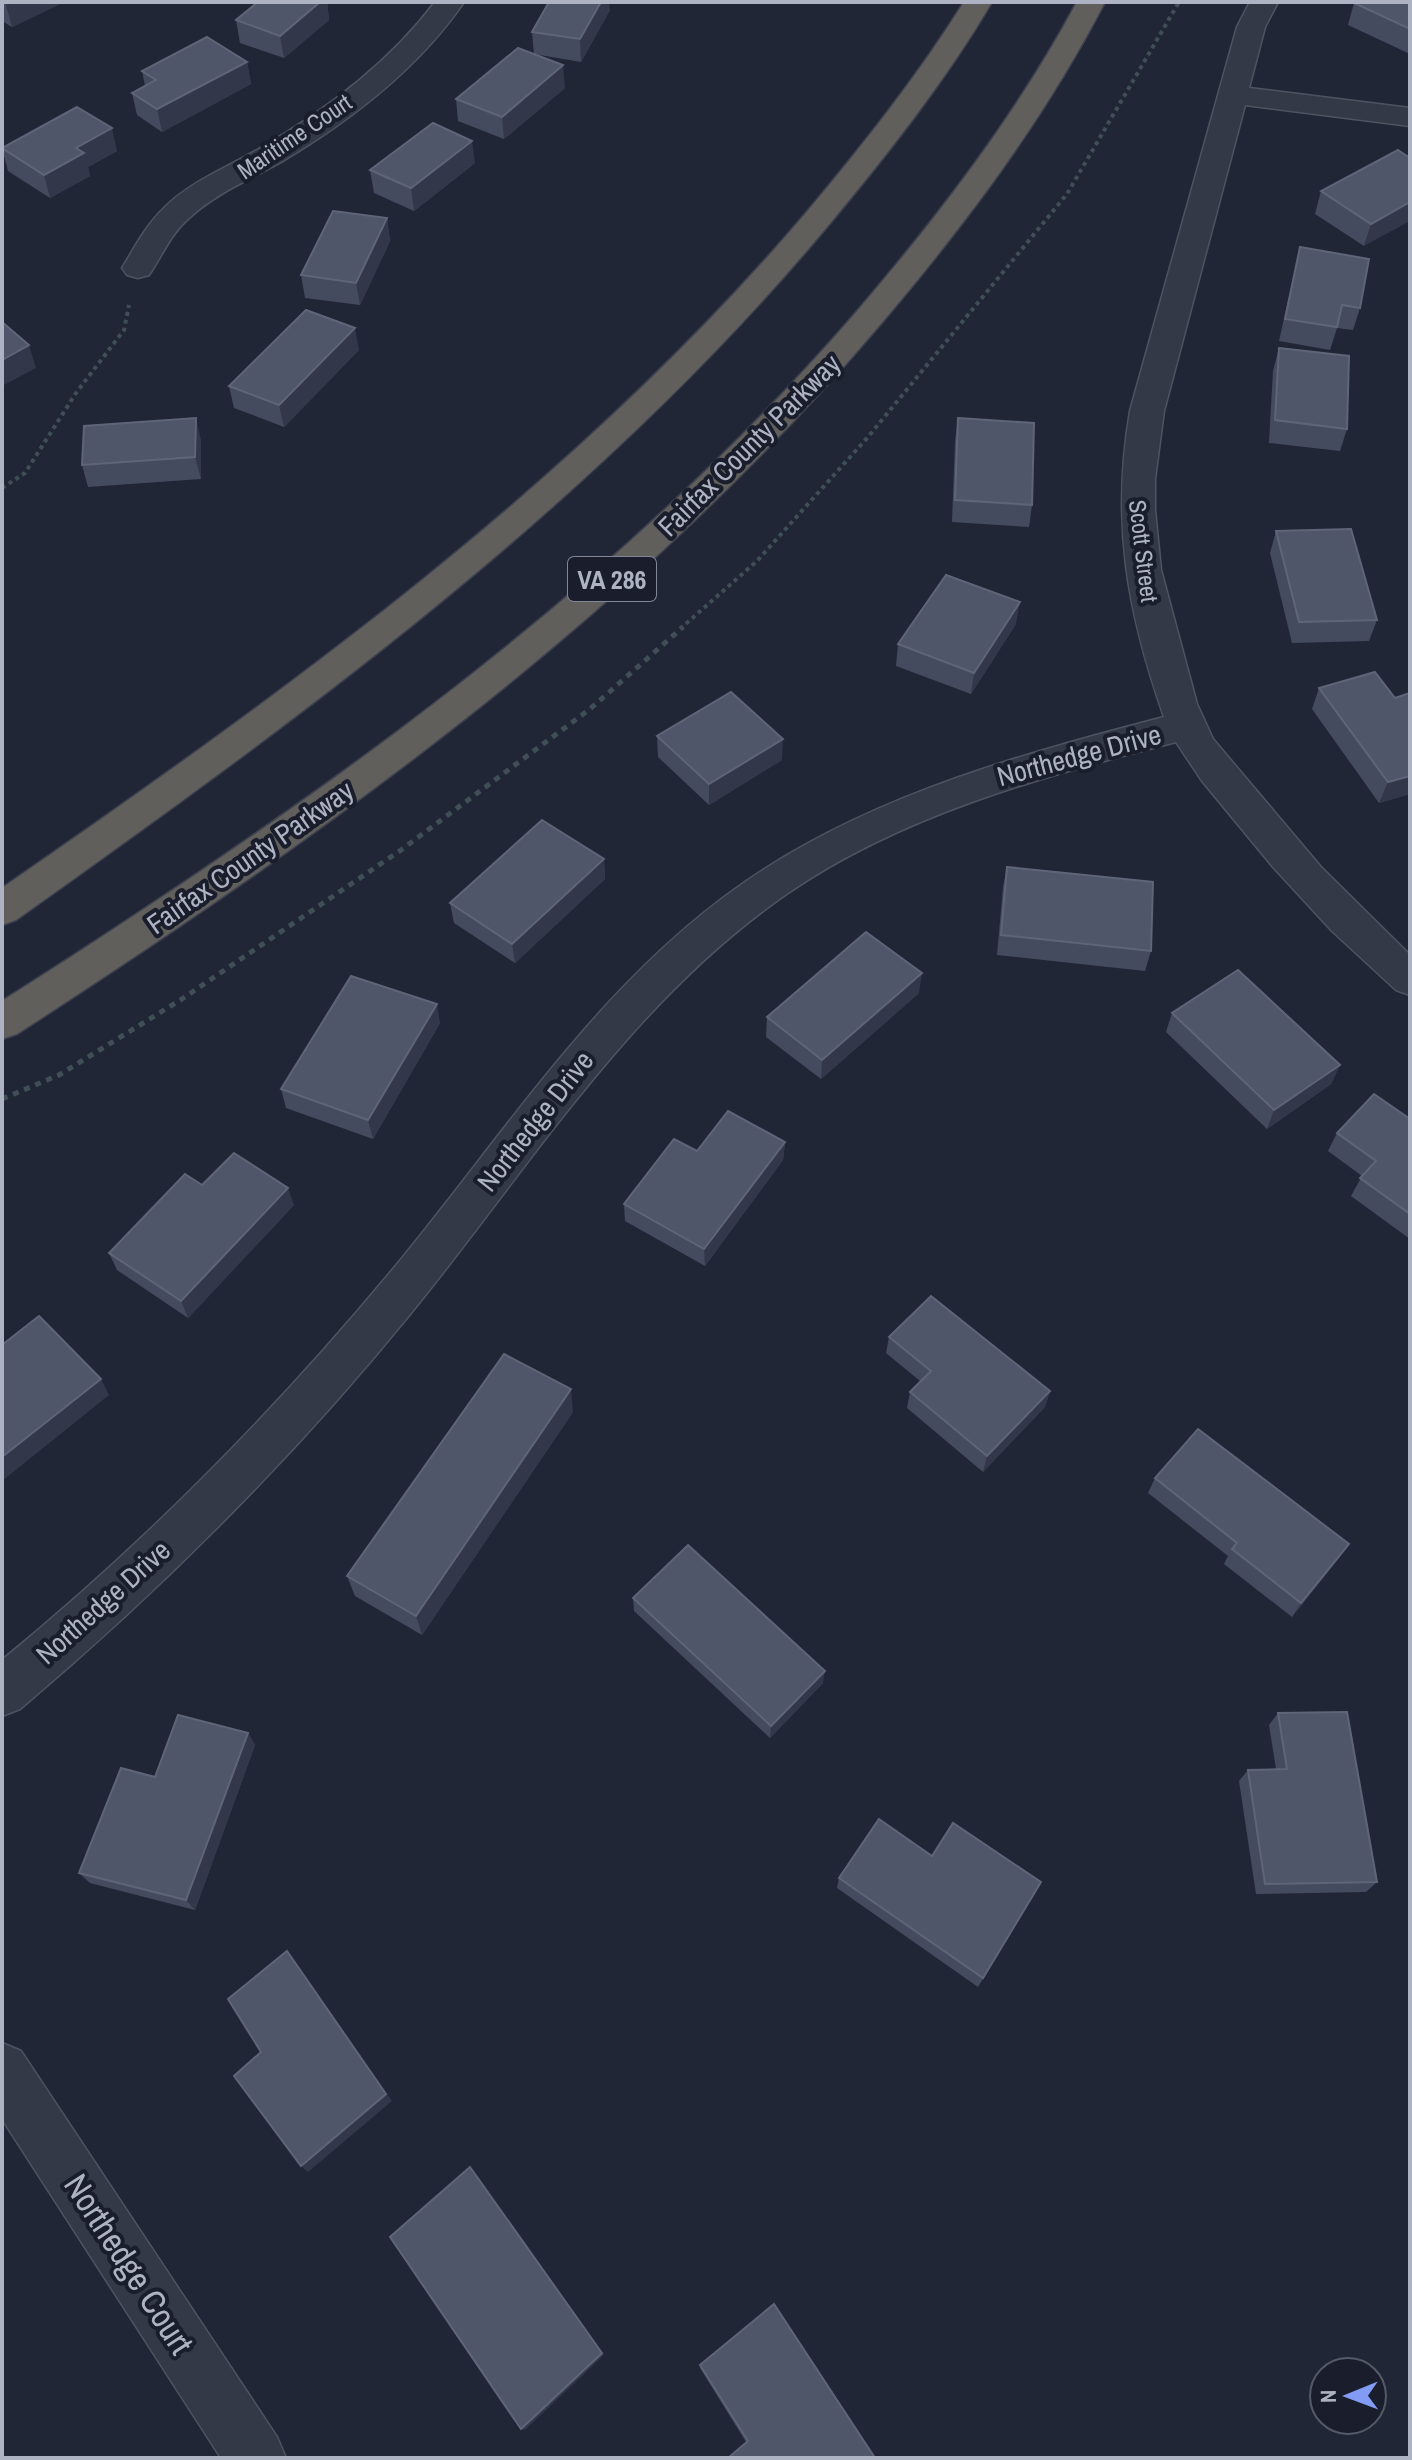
<svg xmlns="http://www.w3.org/2000/svg" width="1412" height="2460" viewBox="0 0 1412 2460" font-family="'Archivo Narrow',sans-serif">
	<rect width="100%" height="100%" fill="#212637"/>
	<g fill="none" stroke-linecap="round" stroke-linejoin="round">
		<g stroke="#4e5362" stroke-width="3">
			<g id="minor">
				<path d="M435,2H464C418,69 350,121 281,162C249,180 214,194 187,220C170,235 162,256 149,275L138,278L127,275L122,268C135,247 146,225 164,208C190,182 226,168 257,150C324,112 389,63 435,2Z"/>
				<path d="M1250,2H1278L1265,27L1249,88L1410,108V126L1245,105L1164,411L1155,479V510L1161,570L1197,704L1213,739L1321,867L1410,955V995L1396,990L1332,931L1273,867L1202,781L1176,742C1042,777 903,814 788,893C630,1002 530,1167 411,1313C294,1457 162,1589 20,1709L2,1716V1660C145,1543 275,1411 393,1269C509,1129 607,970 763,870C884,792 1026,753 1164,717C1127,611 1111,522 1130,411L1237,27Z"/>
				<polygon points="2,2043 21,2051 277,2437 286,2458 221,2458 2,2119"/>
			</g>
		</g>
		<g stroke="#3c404f" stroke-width="3">
			<g id="trunk">
				<path d="M964,2H992C946,80 890,151 832,221C601,499 309,712 16,920L2,925V888C290,689 577,482 805,214C862,146 917,77 964,2Z"/>
				<path d="M1077,2H1105C1044,120 965,225 879,326C635,613 331,831 17,1034L2,1039V1001C311,805 611,594 852,317C937,218 1015,117 1077,2Z"/>
			</g>
		</g>
		<g stroke="#404f56" stroke-width="4" stroke-dasharray="4 4" stroke-linecap="butt">
			<polyline points="2,488 25,473 76,393 124,330 129,305"/>
			<polyline points="680,629 757,561 868,437 1067,194 1179,2"/>
		</g>
		<polyline stroke="#404f56" stroke-width="5" stroke-dasharray="6 6" stroke-linecap="butt" points="2,1099 59,1075 182,999 401,850 590,709 683,627"/>
		<use href="#minor" fill="#343948" fill-rule="evenodd"/>
		<use href="#trunk" fill="#605f5c" fill-rule="evenodd"/>
	</g>
	<g fill="#454b5f">
		<polygon points="2,2 64,2 12,27 2,21"/>
		<polygon points="258,2 327,2 329,20 284,58 240,43 236,20"/>
		<polygon points="1410,2 1410,54 1348,25 1354,3"/>
		<polygon points="610,10 581,62 534,54 565,88 504,139 458,121 456,99 534,54 532,32"/>
		<polygon points="247,62 251,84 162,132 137,115 132,93 145,86 142,71"/>
		<polygon points="2,148 117,151 88,167 90,176 50,198 8,171"/>
		<polygon points="1398,150 1364,246 1315,214 1321,191"/>
		<polygon points="475,163 414,211 374,193 370,170"/>
		<polygon points="387,218 390,241 360,305 305,298 301,275"/>
		<polygon points="1300,247 1360,308 1353,330 1337,328 1330,350 1279,341"/>
		<polygon points="1279,348 1347,429 1340,451 1269,443 1273,371"/>
		<polygon points="359,350 284,427 234,408 229,386"/>
		<polygon points="958,418 1032,505 1029,527 952,522 955,441"/>
		<polygon points="201,440 201,479 88,487 82,465"/>
		<polygon points="1276,531 1377,620 1369,641 1292,643 1270,553"/>
		<polygon points="1016,624 971,694 896,666 898,644"/>
		<polygon points="1319,688 1395,698 1410,693 1410,794 1379,803 1312,709"/>
		<polygon points="657,736 782,760 709,805 658,757"/>
		<polygon points="604,859 605,879 515,963 454,923 450,903"/>
		<polygon points="1007,867 1151,951 1145,971 997,955 1003,887"/>
		<polygon points="919,993 821,1079 766,1037 767,1017"/>
		<polygon points="1172,1013 1340,1065 1331,1084 1267,1129 1166,1032"/>
		<polygon points="440,1023 373,1139 286,1108 281,1089"/>
		<polygon points="1410,1119 1410,1239 1351,1196 1362,1176 1328,1151 1337,1133"/>
		<polygon points="785,1142 783,1160 705,1266 625,1221 624,1204 697,1151"/>
		<polygon points="202,1185 294,1205 188,1318 117,1270 109,1253"/>
		<polygon points="889,1337 1050,1391 1045,1407 983,1472 907,1408 910,1392 920,1381 886,1353"/>
		<polygon points="573,1412 422,1635 355,1596 347,1576"/>
		<polygon points="1155,1478 1349,1544 1339,1558 1292,1617 1224,1564 1228,1556 1148,1493"/>
		<polygon points="633,1598 823,1683 770,1738 634,1611"/>
		<polygon points="1278,1713 1377,1882 1366,1892 1256,1894 1239,1781 1248,1770 1276,1769 1269,1725"/>
		<polygon points="248,1733 255,1745 195,1910 90,1883 79,1873 155,1777"/>
		<polygon points="932,1856 1036,1892 978,1987 837,1888 839,1878"/>
		<polygon points="700,2365 875,2458 746,2442 700,2368"/>
	</g>
	<g fill="#32374a">
		<polygon points="12,2 64,2 12,27 6,5"/>
		<polygon points="320,2 327,2 329,20 284,58 280,36"/>
		<polygon points="601,2 609,2 610,10 581,62 580,39"/>
		<polygon points="247,62 251,84 162,132 157,109"/>
		<polygon points="563,65 565,88 504,139 502,117"/>
		<polygon points="112,128 117,151 88,167 90,176 50,198 44,175 76,148"/>
		<polygon points="472,141 475,163 414,211 411,188"/>
		<polygon points="1410,202 1410,221 1364,246 1371,224"/>
		<polygon points="387,218 390,241 360,305 356,283"/>
		<polygon points="355,328 359,350 284,427 279,405"/>
		<polygon points="29,345 36,368 2,386 2,360"/>
		<polygon points="196,418 201,440 201,479 195,457"/>
		<polygon points="1020,602 1016,624 971,694 974,673"/>
		<polygon points="783,739 782,760 709,805 709,784"/>
		<polygon points="1410,776 1410,794 1379,803 1388,782"/>
		<polygon points="604,859 605,879 515,963 512,944"/>
		<polygon points="922,973 919,993 821,1079 822,1060"/>
		<polygon points="437,1004 440,1023 373,1139 368,1120"/>
		<polygon points="1340,1065 1331,1084 1267,1129 1274,1110"/>
		<polygon points="785,1142 783,1160 705,1266 704,1249"/>
		<polygon points="288,1188 294,1205 188,1318 181,1301"/>
		<polygon points="101,1379 109,1395 2,1481 2,1457"/>
		<polygon points="571,1389 573,1412 422,1635 416,1616"/>
		<polygon points="1050,1391 1045,1407 983,1472 987,1456"/>
		<polygon points="1349,1544 1339,1558 1292,1617 1301,1603"/>
		<polygon points="825,1671 823,1683 770,1738 771,1726"/>
		<polygon points="248,1733 255,1745 195,1910 186,1900"/>
		<polygon points="287,1951 392,2101 308,2172 301,2166"/>
		<polygon points="470,2167 604,2355 525,2430 521,2429"/>
	</g>
	<g fill="#50566a" stroke="#5f6578" stroke-width="2">
		<polygon points="258,2 320,2 280,36 236,20"/>
		<polygon points="549,2 601,2 580,39 532,32"/>
		<polygon points="1356,2 1410,2 1410,29 1354,3"/>
		<polygon points="207,37 247,62 157,109 132,93 156,80 142,71"/>
		<polygon points="518,48 563,65 502,117 456,99"/>
		<polygon points="77,107 112,128 76,148 84,153 44,175 2,148"/>
		<polygon points="433,123 472,141 411,188 370,170"/>
		<polygon points="1398,150 1410,158 1410,202 1371,224 1321,191"/>
		<polygon points="333,211 387,218 356,283 301,275"/>
		<polygon points="1300,247 1369,259 1360,308 1342,305 1337,327 1285,319"/>
		<polygon points="306,310 355,328 279,405 229,386"/>
		<polygon points="2,322 29,345 2,360"/>
		<polygon points="1279,348 1349,356 1347,429 1275,420"/>
		<polygon points="196,418 195,457 82,465 84,426"/>
		<polygon points="958,418 1034,423 1032,505 955,500"/>
		<polygon points="1351,529 1377,620 1299,622 1276,531"/>
		<polygon points="946,575 1020,602 974,673 898,644"/>
		<polygon points="1375,672 1395,698 1410,693 1410,776 1388,782 1319,688"/>
		<polygon points="731,692 783,739 709,784 657,736"/>
		<polygon points="542,820 604,859 512,944 450,903"/>
		<polygon points="1007,867 1153,882 1151,951 1001,935"/>
		<polygon points="866,932 922,973 822,1060 767,1017"/>
		<polygon points="1238,970 1340,1065 1274,1110 1172,1013"/>
		<polygon points="351,976 437,1004 368,1120 281,1089"/>
		<polygon points="1374,1094 1410,1119 1410,1214 1360,1178 1376,1161 1337,1133"/>
		<polygon points="728,1111 785,1142 704,1249 624,1204 674,1139 697,1151"/>
		<polygon points="234,1153 288,1188 181,1301 109,1253 185,1174 202,1185"/>
		<polygon points="931,1296 1050,1391 987,1456 910,1392 931,1371 889,1337"/>
		<polygon points="39,1316 101,1379 2,1457 2,1345"/>
		<polygon points="504,1354 571,1389 416,1616 347,1576"/>
		<polygon points="1198,1429 1349,1544 1301,1603 1232,1549 1237,1543 1155,1478"/>
		<polygon points="688,1545 825,1671 771,1726 633,1598"/>
		<polygon points="1347,1712 1377,1882 1265,1884 1248,1770 1287,1769 1278,1713"/>
		<polygon points="178,1715 248,1733 186,1900 79,1873 121,1768 155,1777"/>
		<polygon points="879,1819 932,1856 953,1823 1041,1882 983,1978 839,1878"/>
		<polygon points="287,1951 386,2094 301,2166 234,2076 261,2052 228,1999"/>
		<polygon points="470,2167 602,2353 521,2429 390,2237"/>
		<polygon points="774,2304 875,2458 728,2458 748,2441 700,2365"/>
	</g>
	<g text-anchor="middle" dominant-baseline="central" stroke-width="8" stroke-linejoin="round" paint-order="stroke">
		<g font-size="24" fill="#aeb3c4" stroke="#1a1e2c">
			<text transform="translate(294 136) rotate(-34)">Maritime Court</text>
			<text transform="translate(1144 551) rotate(83)">Scott Street</text>
		</g>
		<rect fill="#1a1e2c" stroke="#828696" stroke-width="2" x="568" y="557" width="88" height="44" rx="6"/>
		<g font-size="26" font-weight="bold" fill="#aeb3c4">
			<text x="612" y="579">VA 286</text>
		</g>
		<g font-size="28" fill="#aeb3c4" stroke="#1a1e2c">
			<text transform="translate(749 445) rotate(-45)">Fairfax County Parkway</text>
			<text transform="translate(1079 755) rotate(-15)">Northedge Drive</text>
			<text transform="translate(250 857) rotate(-35)">Fairfax County Parkway</text>
			<text transform="translate(535 1121) rotate(-52)">Northedge Drive</text>
			<text transform="translate(103 1602) rotate(-42)">Northedge Drive</text>
		</g>
		<g font-size="34" fill="#aeb3c4" stroke="#1a1e2c">
			<text transform="translate(129 2264) rotate(57)">Northedge Court</text>
		</g>
	</g>
	<rect width="1412" height="2460" fill="none" stroke="#aeb3c4" stroke-width="8"/>
	<g transform="translate(1348 2396) rotate(269)"><circle r="38" fill="#1a1e2c" stroke="#555a69" stroke-width="2"/>
	<path d="M0-6L14 30L0 20L-14 30Z" fill="#829bf5"/>
	<text y="-12" font-size="22" font-weight="bold" text-anchor="middle" fill="#aeb3c4">N</text>
	</g>
</svg>
